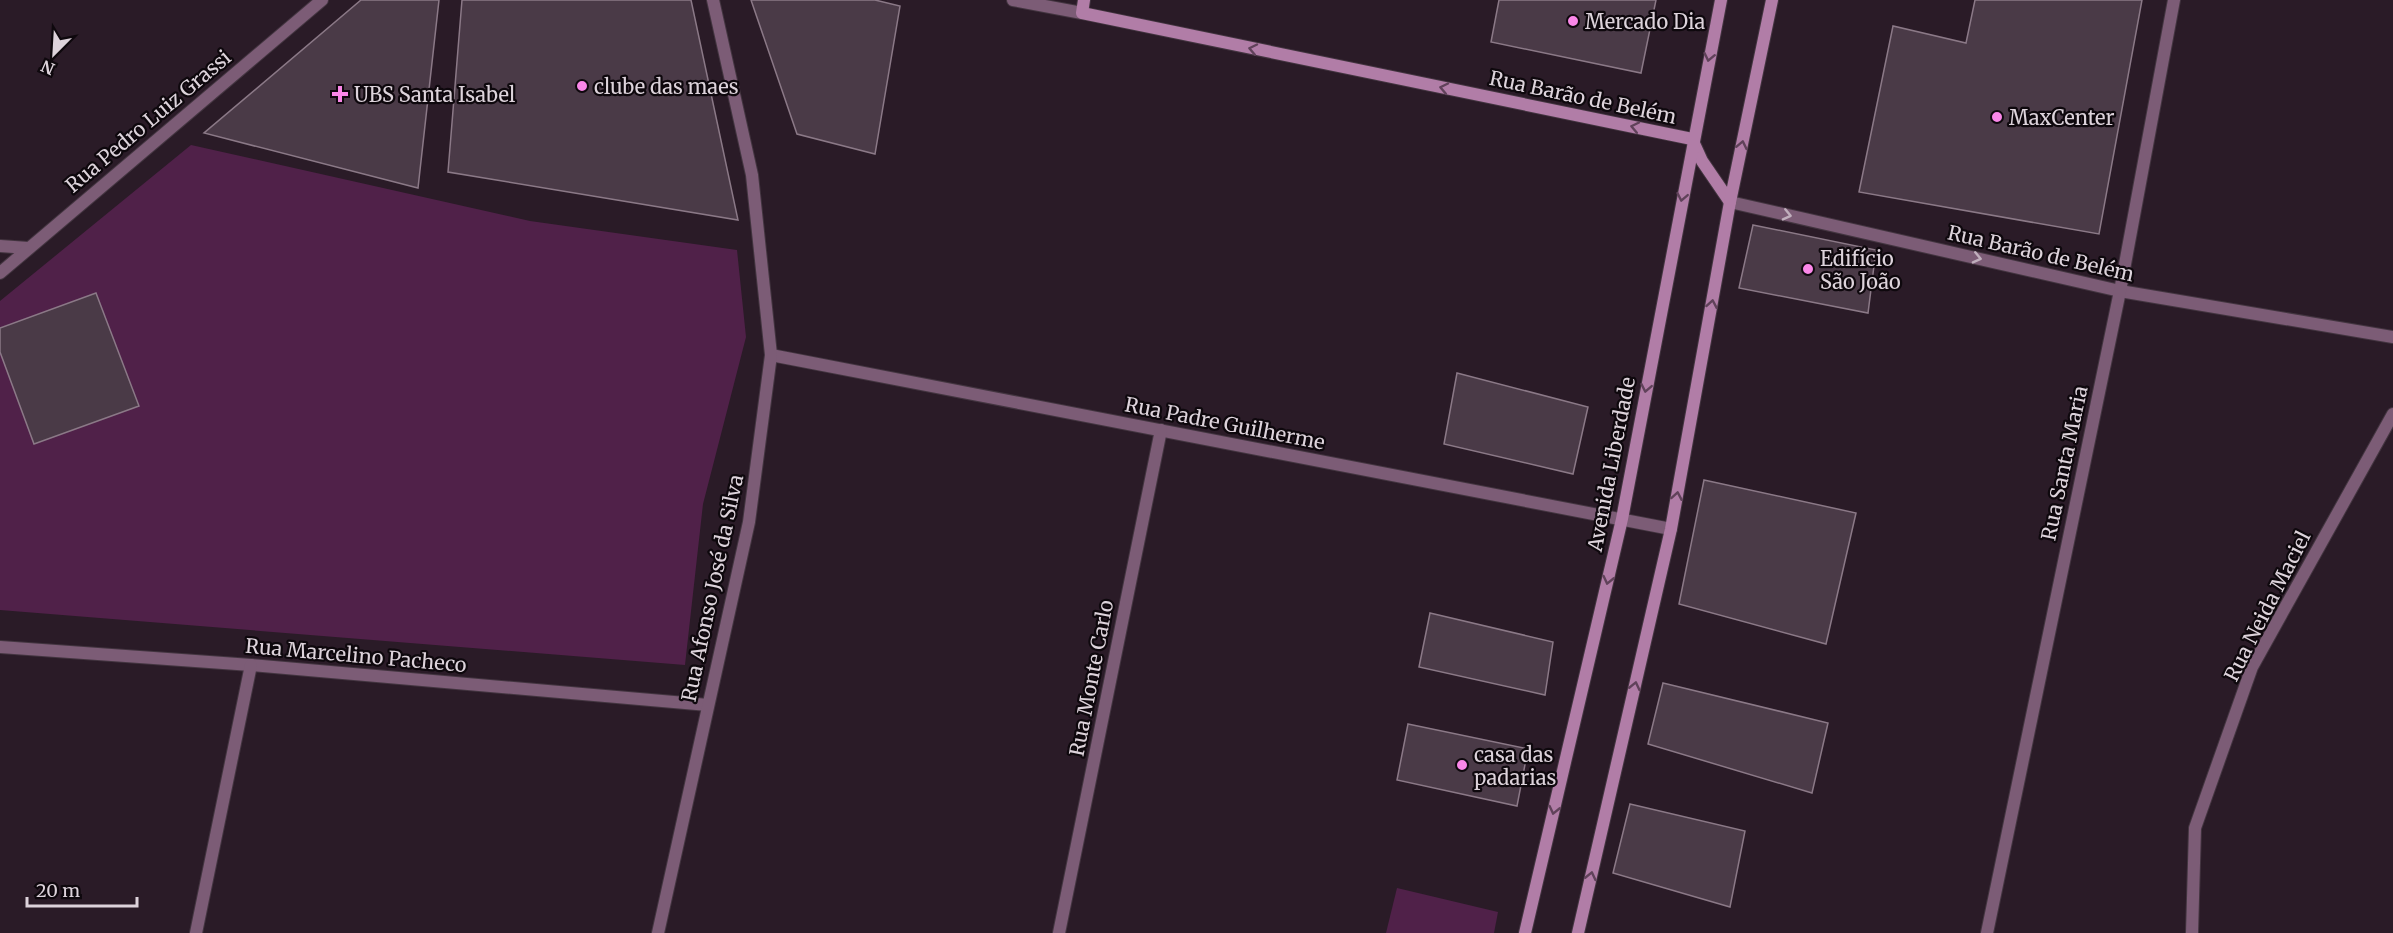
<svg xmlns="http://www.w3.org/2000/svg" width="2393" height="933" viewBox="0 0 2393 933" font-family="Merriweather,serif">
	<rect width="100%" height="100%" fill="#2a1b27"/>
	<g fill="#502149">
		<polygon points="191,145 530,221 737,250 746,337 703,504 685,665 0,610 0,301"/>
		<polygon points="1397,888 1498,912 1494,933 1386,933"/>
	</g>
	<g fill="#4a3a47" stroke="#8b7987" stroke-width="1.5">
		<polygon points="361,0 439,0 418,188 204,133"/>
		<polygon points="462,0 691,0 738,220 448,172"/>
		<polygon points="751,0 875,0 900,6 875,154 797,134"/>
		<polygon points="1499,0 1656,0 1641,73 1491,42"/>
		<polygon points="1975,0 2142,0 2099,234 1859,192 1893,26 1966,43"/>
		<polygon points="1753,225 1876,250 1868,313 1739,288"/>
		<polygon points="96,293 139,406 34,444 0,352 0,328"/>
		<polygon points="1457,373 1588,407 1573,474 1444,444"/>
		<polygon points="1704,480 1856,513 1826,644 1679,604"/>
		<polygon points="1430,613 1553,642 1545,695 1419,667"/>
		<polygon points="1663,683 1828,723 1812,793 1648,744"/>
		<polygon points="1408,724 1528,749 1517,806 1397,780"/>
		<polygon points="1630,804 1745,831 1730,907 1613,873"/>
	</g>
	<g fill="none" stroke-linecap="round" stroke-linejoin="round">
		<g stroke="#433540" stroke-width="14">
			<g id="street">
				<polyline points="1013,0 1082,13"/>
				<polyline points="1730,202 2120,291 2393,337"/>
				<polyline points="0,246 28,248"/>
				<polyline points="0,273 322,0"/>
				<polyline points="771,355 1671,529"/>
				<polyline points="0,647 251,665 708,705"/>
				<polyline points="196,933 251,665"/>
				<polyline points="658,933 749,522 771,355 752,175 713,0"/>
				<polyline points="1059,933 1161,430"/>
				<polyline points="1987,933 2120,291 2174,0"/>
				<polyline points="2192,933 2195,828 2252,667 2393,414"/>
			</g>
		</g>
		<g stroke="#433540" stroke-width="14">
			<g id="secondary">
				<polyline points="1084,0 1082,13 1692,139"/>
				<polyline points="1692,139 1702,161 1730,202"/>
				<polyline points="1525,933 1622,519 1721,0"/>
				<polyline points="1578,933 1671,529 1730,202 1772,0"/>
			</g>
		</g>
		<use href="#street" stroke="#7c5c76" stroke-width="12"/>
		<use href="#secondary" stroke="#b17da7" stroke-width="12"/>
	</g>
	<defs><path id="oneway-chevron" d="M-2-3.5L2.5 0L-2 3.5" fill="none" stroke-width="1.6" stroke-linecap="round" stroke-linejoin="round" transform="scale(1.5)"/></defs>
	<g stroke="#60425a">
		<use href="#oneway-chevron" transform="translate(1253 49) rotate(-168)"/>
		<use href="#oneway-chevron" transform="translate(1709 57) rotate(102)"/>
		<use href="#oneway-chevron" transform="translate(1444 88) rotate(-168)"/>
		<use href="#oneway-chevron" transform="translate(1635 127) rotate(-168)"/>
		<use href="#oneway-chevron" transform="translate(1742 145) rotate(-78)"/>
		<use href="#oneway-chevron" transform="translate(1682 197) rotate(101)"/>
		<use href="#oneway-chevron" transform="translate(1712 304) rotate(-80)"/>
		<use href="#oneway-chevron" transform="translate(1646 388) rotate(101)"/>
		<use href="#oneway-chevron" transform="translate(1677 496) rotate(-80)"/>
		<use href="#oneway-chevron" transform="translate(1608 580) rotate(103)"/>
		<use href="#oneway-chevron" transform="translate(1635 686) rotate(-77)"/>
		<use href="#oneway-chevron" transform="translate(1554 810) rotate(103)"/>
		<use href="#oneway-chevron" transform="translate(1591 876) rotate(-77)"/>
	</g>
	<g stroke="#c0afbd">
		<use href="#oneway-chevron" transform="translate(1787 215) rotate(13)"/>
		<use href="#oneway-chevron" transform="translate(1977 258) rotate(13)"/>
	</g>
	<g fill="#fa87e8" stroke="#0e080d" stroke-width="2">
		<circle cx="1573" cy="21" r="6"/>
		<circle cx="582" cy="86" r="6"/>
		<path d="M337 85h6v6h6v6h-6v6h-6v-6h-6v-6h6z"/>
		<circle cx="1997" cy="117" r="6"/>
		<circle cx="1808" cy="269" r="6"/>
		<circle cx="1462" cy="765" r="6"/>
	</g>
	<g text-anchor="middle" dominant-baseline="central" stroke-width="4.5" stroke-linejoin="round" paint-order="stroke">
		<g font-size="20" fill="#ddd3db" stroke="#0e080d" text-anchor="start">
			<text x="1585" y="21">Mercado Dia</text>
			<text x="594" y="86">clube das maes</text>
			<text x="354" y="94">UBS Santa Isabel</text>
			<text x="2009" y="117">MaxCenter</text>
			<text x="1820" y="258">Edifício<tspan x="1820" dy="23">São João</tspan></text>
			<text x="1474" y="754">casa das<tspan x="1474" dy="23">padarias</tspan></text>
		</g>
		<g font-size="20" fill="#ddd3db" stroke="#0e080d">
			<text transform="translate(1583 97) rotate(12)">Rua Barão de Belém</text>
			<text transform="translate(148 121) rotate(-40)">Rua Pedro Luiz Grassi</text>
			<text transform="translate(2041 253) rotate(13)">Rua Barão de Belém</text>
			<text transform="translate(1225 423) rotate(11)">Rua Padre Guilherme</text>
			<text transform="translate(2064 463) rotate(-78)">Rua Santa Maria</text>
			<text transform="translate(1611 464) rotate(-79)">Avenida Liberdade</text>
			<text transform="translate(712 588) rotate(-78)">Rua Afonso José da Silva</text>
			<text transform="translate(2267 606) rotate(-63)">Rua Neida Maciel</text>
			<text transform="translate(356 655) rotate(5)">Rua Marcelino Pacheco</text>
			<text transform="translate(1091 678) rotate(-79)">Rua Monte Carlo</text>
		</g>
	</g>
	<g transform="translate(54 54) rotate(204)" stroke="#0e080d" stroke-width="4.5" paint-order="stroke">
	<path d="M0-4.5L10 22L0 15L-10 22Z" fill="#ddd3db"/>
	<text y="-9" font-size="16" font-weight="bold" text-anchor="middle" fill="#ddd3db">N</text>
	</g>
	<path d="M27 897v9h110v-9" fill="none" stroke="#ddd3db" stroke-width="3"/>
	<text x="36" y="897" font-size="18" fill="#ddd3db" stroke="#0e080d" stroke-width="4.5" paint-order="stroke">20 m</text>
</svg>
